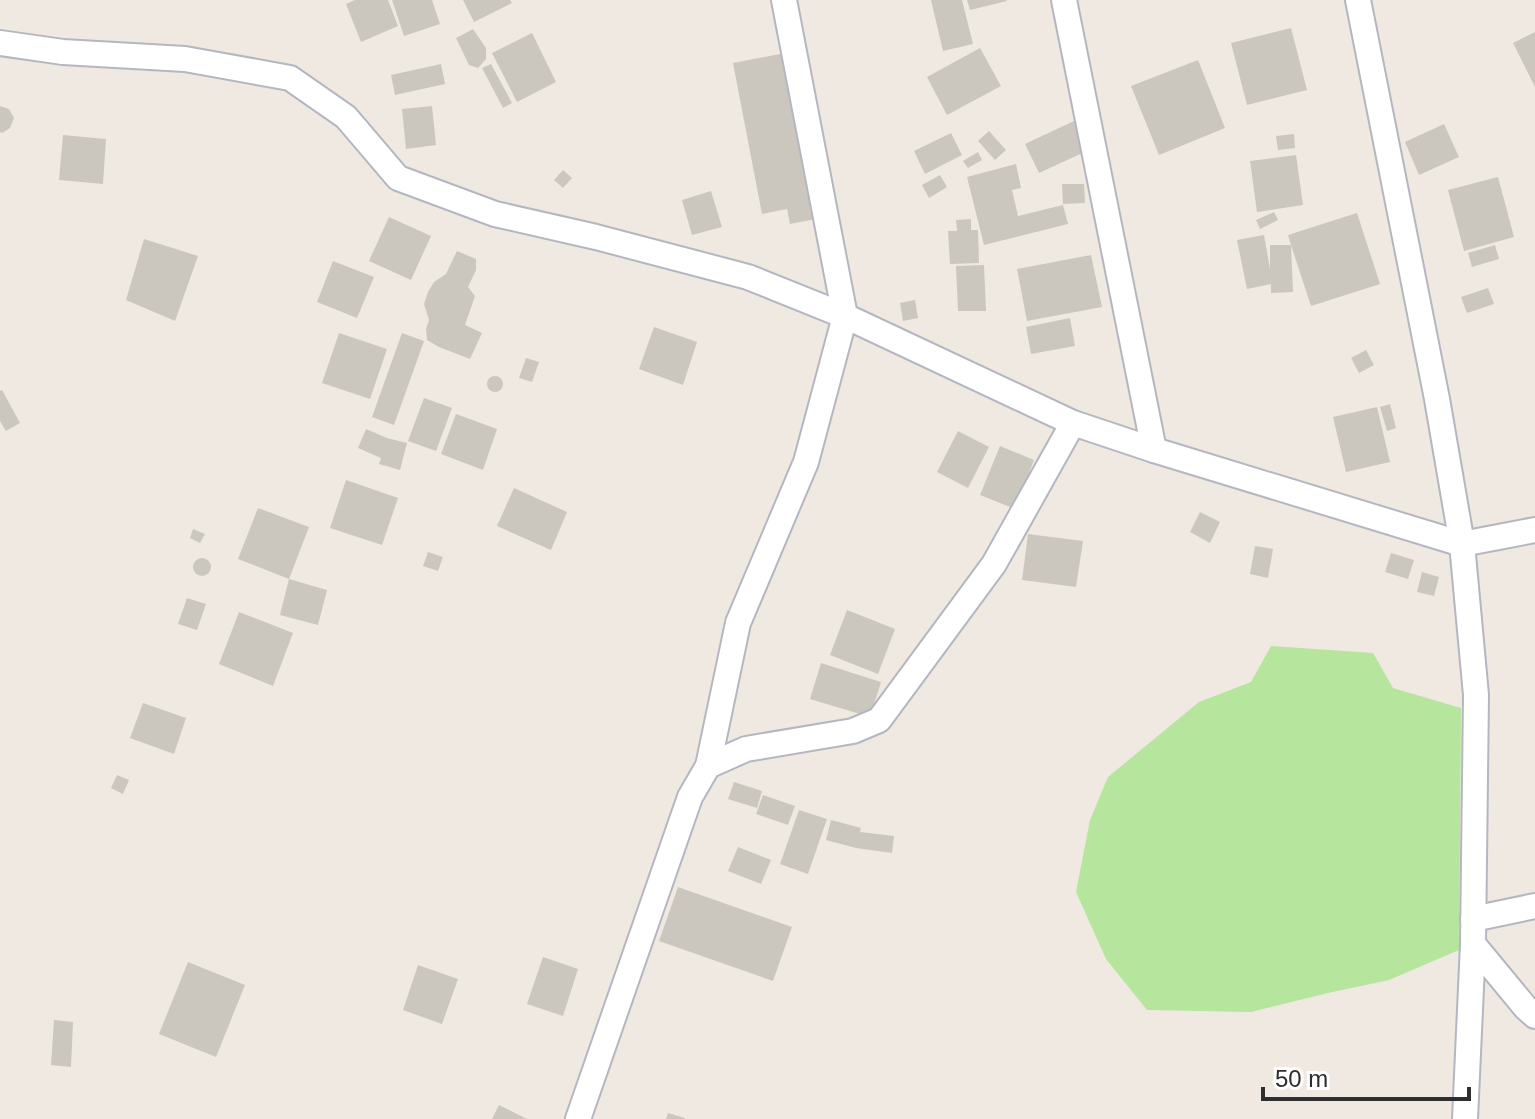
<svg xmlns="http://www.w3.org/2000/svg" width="1535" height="1119" viewBox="0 0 1535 1119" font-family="Arial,sans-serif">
	<rect width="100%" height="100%" fill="#efe9e1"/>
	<polygon fill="#b6e59e" points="1271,646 1373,653 1393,688 1461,708 1459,950 1389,980 1328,993 1251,1012 1147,1010 1106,959 1076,892 1090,820 1108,777 1199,702 1251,682"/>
	<g fill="#cbc7bf">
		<polygon points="355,0 388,0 398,26 361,42 346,4"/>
		<polygon points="392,0 432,0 440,24 404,36"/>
		<polygon points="463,0 510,0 512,3 474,22"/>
		<polygon points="931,0 962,0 973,44 943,51"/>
		<polygon points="967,0 1006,0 1007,1 970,10"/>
		<polygon points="1291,28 1307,90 1247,105 1231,43"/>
		<polygon points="473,29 486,48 486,59 478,68 469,65 456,38"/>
		<polygon points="1535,32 1535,87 1513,43"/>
		<polygon points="532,33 556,82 517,102 492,53"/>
		<polygon points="980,48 1001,86 947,115 927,77"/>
		<polygon points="795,51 826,217 790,224 787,209 762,214 733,63"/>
		<polygon points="1198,60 1225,128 1159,155 1131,86"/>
		<polygon points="441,64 445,84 395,95 391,75"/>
		<polygon points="491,64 512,103 503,108 482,68"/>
		<polygon points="0,106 9,109 14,118 10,128 2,133 0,132"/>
		<polygon points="432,106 436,145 406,149 402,109"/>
		<polygon points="1091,113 1104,143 1039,173 1025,144"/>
		<polygon points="1444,124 1459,157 1419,175 1405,142"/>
		<polygon points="989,131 1006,150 995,160 978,141"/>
		<polygon points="951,133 962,155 925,174 914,151"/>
		<polygon points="1294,134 1295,148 1278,150 1276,136"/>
		<polygon points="63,135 106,139 103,184 59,180"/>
		<polygon points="978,152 982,160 968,168 963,161"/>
		<polygon points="1296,155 1303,205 1257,212 1250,161"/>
		<polygon points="1016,164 1021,188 1012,190 1018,216 1063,205 1068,224 984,245 967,177"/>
		<polygon points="563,170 572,178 563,188 554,180"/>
		<polygon points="940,175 947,187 929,198 922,185"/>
		<polygon points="1498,177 1514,237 1464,251 1448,190"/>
		<polygon points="1062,184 1084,184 1085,203 1063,204"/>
		<polygon points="711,191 722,227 692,235 682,200"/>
		<polygon points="1274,212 1278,220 1260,229 1256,220"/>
		<polygon points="1357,213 1380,284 1311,306 1291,245 1293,292 1271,293 1271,284 1247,289 1237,240 1264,235 1270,269 1270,245 1291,245 1288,235"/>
		<polygon points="389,217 431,236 411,280 369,261"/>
		<polygon points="971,219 971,230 978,230 979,263 950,264 948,231 957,231 956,220"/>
		<polygon points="144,239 198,256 175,321 126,300"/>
		<polygon points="1495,245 1499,259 1472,267 1468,253"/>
		<polygon points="457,251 476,259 476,270 468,287 475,296 465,325 482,333 470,359 439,347 427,340 426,329 429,320 424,304 428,292 434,282 446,274"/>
		<polygon points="1091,255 1102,307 1027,321 1017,269"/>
		<polygon points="333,261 374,277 357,318 317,302"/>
		<polygon points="984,265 986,311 958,311 956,266"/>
		<polygon points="1488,288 1494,304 1467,313 1461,297"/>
		<polygon points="915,300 918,318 903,321 900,303"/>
		<polygon points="1070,318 1075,346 1031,354 1026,327"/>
		<polygon points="654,327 697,342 683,385 639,369"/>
		<polygon points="339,333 387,349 370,399 322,383"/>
		<polygon points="402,333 424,341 394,425 372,417"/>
		<polygon points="1366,350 1374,365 1359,373 1351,358"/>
		<polygon points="526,358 539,362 532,382 519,378"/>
		<circle cx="495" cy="384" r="8"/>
		<polygon points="2,390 20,423 6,431 0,421 0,391"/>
		<polygon points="424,398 452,408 436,451 408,441"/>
		<polygon points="1390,404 1396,428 1387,431 1380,407"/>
		<polygon points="1377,407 1390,462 1346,472 1333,417"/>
		<polygon points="456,414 497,429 483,470 441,454"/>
		<polygon points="366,429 387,438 407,443 400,470 379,464 381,458 358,448"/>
		<polygon points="958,431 989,447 968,488 937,472"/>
		<polygon points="1000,446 1034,460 1015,509 980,495"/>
		<polygon points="346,480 398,498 382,545 330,528"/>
		<polygon points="514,488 567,512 551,550 497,526"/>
		<polygon points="258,508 309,527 289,579 238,559"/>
		<polygon points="1200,512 1220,522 1210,543 1190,532"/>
		<polygon points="193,529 205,534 200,543 190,538"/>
		<polygon points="1028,534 1083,541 1076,587 1022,580"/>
		<polygon points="1255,546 1273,549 1268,578 1250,574"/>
		<polygon points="428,552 443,557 438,571 423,566"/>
		<polygon points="1391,553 1414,560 1408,579 1385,572"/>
		<circle cx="202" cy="567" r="9"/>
		<polygon points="1422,572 1439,577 1434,596 1417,592"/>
		<polygon points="289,579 327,590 318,625 280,615"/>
		<polygon points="187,598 206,604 197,630 178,624"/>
		<polygon points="847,610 895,629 878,674 830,655"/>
		<polygon points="239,612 293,633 273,686 219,664"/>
		<polygon points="821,663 881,682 870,717 810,699"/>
		<polygon points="143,703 186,718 174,754 130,738"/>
		<polygon points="117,775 129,780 123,794 111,788"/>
		<polygon points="734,782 762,791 757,808 728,799"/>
		<polygon points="763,795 795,806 788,825 756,814"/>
		<polygon points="799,810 827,819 808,874 780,864"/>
		<polygon points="831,820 861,828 860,832 894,836 892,853 856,848 826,840"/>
		<polygon points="738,847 771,860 761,884 728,871"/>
		<polygon points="678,887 792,927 773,981 659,941"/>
		<polygon points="543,957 578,969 563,1016 527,1004"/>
		<polygon points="188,962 245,985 216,1057 159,1034"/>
		<polygon points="418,965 458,979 442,1024 403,1010"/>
		<polygon points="54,1020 73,1022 71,1067 51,1065"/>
		<polygon points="499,1105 527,1119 492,1119"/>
		<polygon points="668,1113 685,1118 685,1119 666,1119"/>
	</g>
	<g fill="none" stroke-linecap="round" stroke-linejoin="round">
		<g stroke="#b4b7c1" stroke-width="28">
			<g id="street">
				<polyline points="1064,0 1154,450"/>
				<polyline points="1358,0 1437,399 1462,544 1476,695 1473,944 1465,1119"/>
				<polyline points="0,43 63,52 185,59 290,78 346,117 398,178 495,214 596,237 748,277 845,316 1073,423 1154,450 1462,544 1535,530"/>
				<polyline points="708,766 738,623 806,462 845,316 784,0"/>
				<polyline points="1473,919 1535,906"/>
				<polyline points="1473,944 1526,1008 1535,1016"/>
				<polyline points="578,1119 690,797 708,766 746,749 853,731 879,720 994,564 1073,423"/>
			</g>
		</g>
		<use href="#street" stroke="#fff" stroke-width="24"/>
	</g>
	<path d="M1263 1087v12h206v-12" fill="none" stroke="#2e2e2e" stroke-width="4"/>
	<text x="1275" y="1087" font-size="24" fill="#2e2e2e" stroke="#ffffff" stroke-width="6" paint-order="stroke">50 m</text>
</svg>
